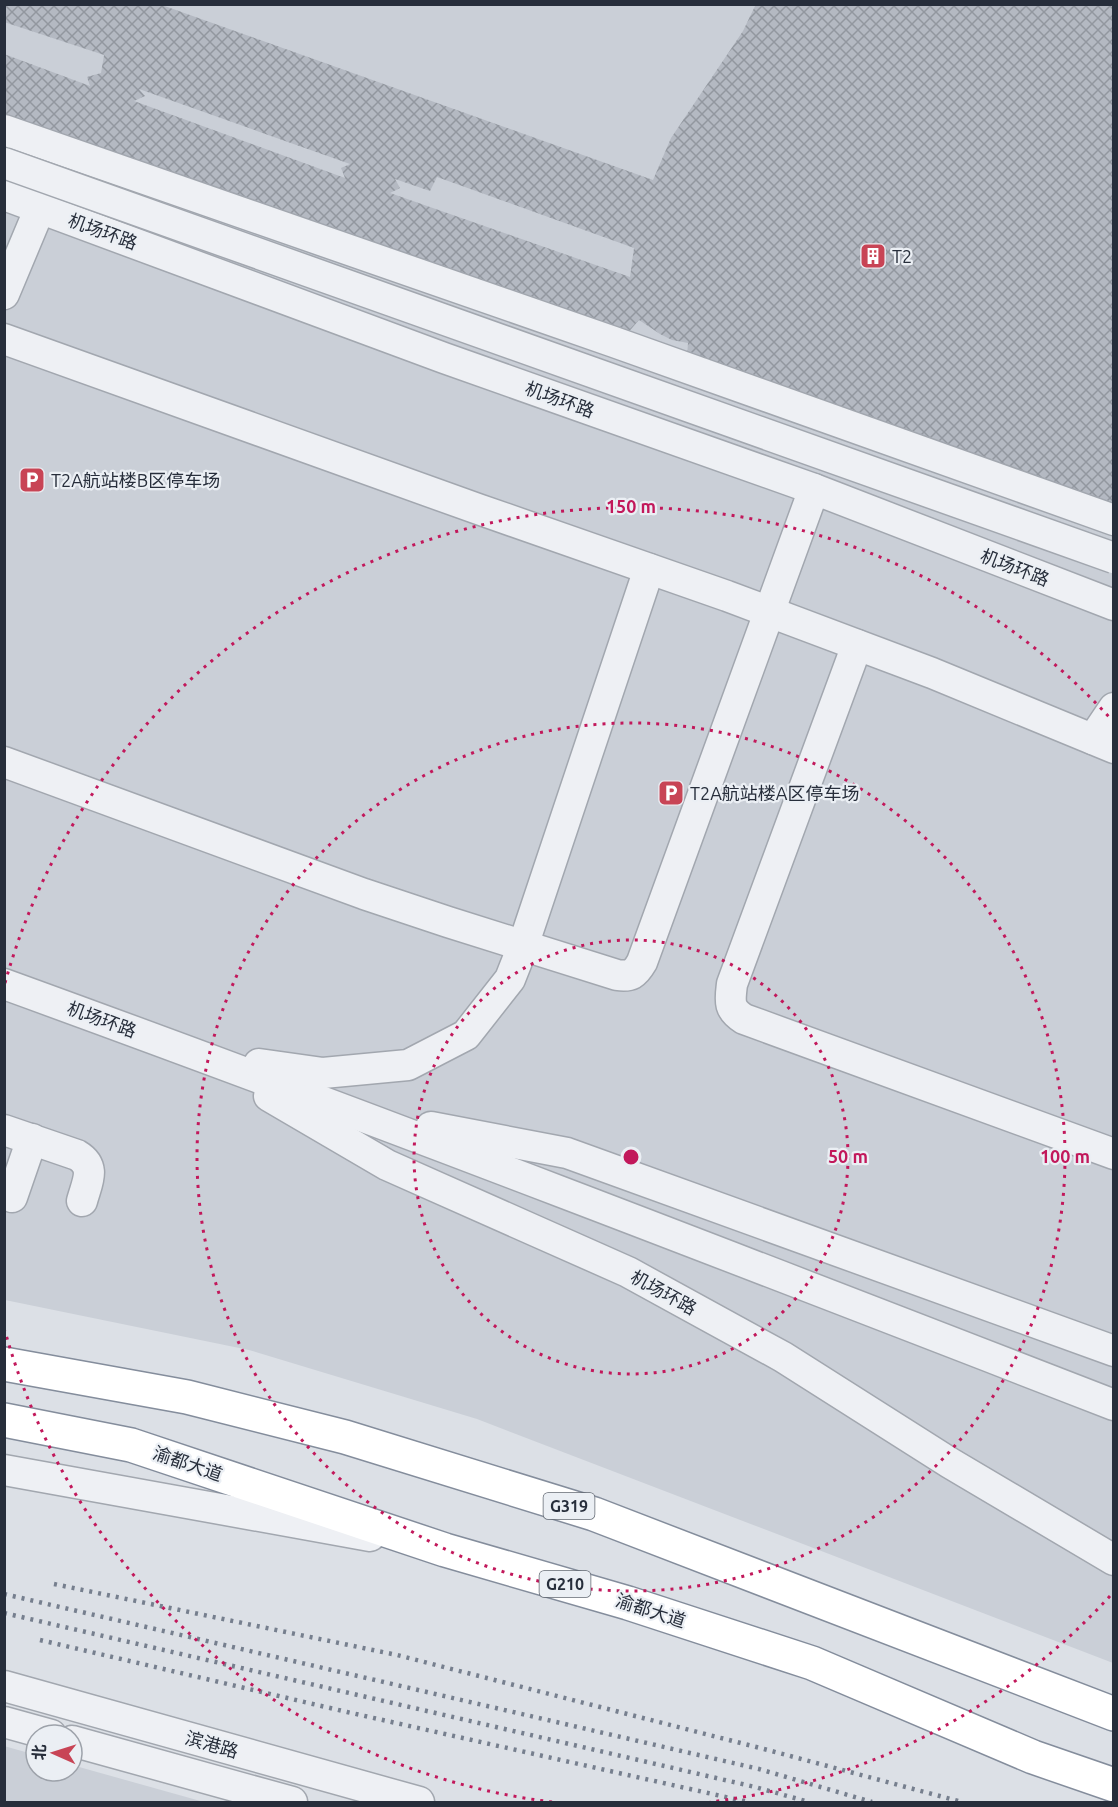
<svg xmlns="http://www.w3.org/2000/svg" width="1118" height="1807" viewBox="0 0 1118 1807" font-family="Ubuntu,'Noto Sans SC',sans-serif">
	<defs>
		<pattern id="building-cross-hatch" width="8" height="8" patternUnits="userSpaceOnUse" patternTransform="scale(1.5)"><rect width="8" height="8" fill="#b4b9c2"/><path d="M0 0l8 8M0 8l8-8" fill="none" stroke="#92979f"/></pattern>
	</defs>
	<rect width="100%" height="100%" fill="#dce0e6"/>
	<g fill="#cacfd7">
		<polygon points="4,5 1113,5 1113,1663 477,1419 249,1350 5,1300"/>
		<polygon points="4,1746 36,1755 36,1771 72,1771 72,1765 204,1802 5,1802"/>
	</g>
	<path fill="url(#building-cross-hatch)" fill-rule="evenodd" d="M4,4H159L653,180L671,138L743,31L756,4H1114V510L687,357L688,343L672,340L660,334L639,320L625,336L4,115V54L90,86L87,77L101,73L104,55L4,22ZM139,89L350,164L341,168L345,178L134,101L145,96ZM437,177L634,248L630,277L390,193L400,188L395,179L430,191Z"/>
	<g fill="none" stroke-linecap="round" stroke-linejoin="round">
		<g stroke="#a2a7af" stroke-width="33">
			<g id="minor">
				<polyline points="4,130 614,342 1114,520"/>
				<polyline points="4,195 444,358 814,489 1114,605"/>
				<polyline points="4,294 40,208"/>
				<polyline points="4,339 478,509 727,596 932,673 1114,748"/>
				<path d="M857,645L732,984C730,1001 728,1009 744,1019L1114,1154"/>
				<polyline points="1093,739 1114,708"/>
				<path d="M4,762L364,894L448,922L617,975C631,977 635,974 642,962L814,489"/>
				<path d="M4,984C376,1119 745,1262 1114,1405"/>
				<polyline points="259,1064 323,1073 408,1065 466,1035 510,979 523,946 649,569"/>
				<polyline points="269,1096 387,1165 628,1272 783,1357 950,1463 1114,1560"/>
				<polyline points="431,1127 567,1153 1114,1351"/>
				<path d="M4,1130L77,1155C97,1167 87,1182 82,1201"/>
				<polyline points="12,1197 32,1139"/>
				<polyline points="4,1470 370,1536"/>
				<polyline points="4,1686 419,1802"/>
				<polyline points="4,1722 51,1735"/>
				<polyline points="72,1741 292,1802"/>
			</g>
		</g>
		<g stroke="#848d9c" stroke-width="36">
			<g id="highway">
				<polyline points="4,1364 187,1397 345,1437 594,1514 1114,1714"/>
				<polyline points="4,1420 131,1445 445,1550 628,1603 812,1663 1033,1757 1114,1785"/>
			</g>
		</g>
		<use href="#minor" stroke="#eef0f4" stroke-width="30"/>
		<use href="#highway" stroke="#fff" stroke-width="33"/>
		<g stroke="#767f8e" stroke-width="4.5" stroke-dasharray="3 6" stroke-linecap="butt">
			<polyline points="54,1584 397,1655 764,1749 962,1802"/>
			<polyline points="4,1594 759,1769 872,1802"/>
			<polyline points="4,1613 755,1787 809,1802"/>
			<polyline points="40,1640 347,1712 748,1802"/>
		</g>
		<g stroke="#a2a7af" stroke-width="33" stroke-linecap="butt">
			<polyline id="minor-bridge" points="4,163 1114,558"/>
		</g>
		<use href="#minor-bridge" stroke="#eef0f4" stroke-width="30"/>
	</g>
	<g fill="none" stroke="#c2185b" stroke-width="3" stroke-dasharray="3 6">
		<circle cx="631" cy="1157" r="217"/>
		<circle cx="631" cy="1157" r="434"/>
		<path d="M1110 1596A650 650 0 0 1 710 1802M552 1802A650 650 0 0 1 5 1331M5 983A650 650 0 0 1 1110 718"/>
	</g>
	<defs>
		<g id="building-square" transform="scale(1.35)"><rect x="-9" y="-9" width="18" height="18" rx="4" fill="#c84455" stroke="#ebeff4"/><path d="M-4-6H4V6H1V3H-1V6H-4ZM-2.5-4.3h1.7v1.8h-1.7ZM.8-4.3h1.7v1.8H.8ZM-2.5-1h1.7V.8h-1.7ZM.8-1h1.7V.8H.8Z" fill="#fff"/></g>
		<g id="parking-square" transform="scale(1.35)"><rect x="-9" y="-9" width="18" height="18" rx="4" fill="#c84455" stroke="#ebeff4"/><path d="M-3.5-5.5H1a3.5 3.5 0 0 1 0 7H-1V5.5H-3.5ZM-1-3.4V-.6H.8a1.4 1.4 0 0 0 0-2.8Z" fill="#fff"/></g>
	</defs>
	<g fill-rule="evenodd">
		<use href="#building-square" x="873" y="256"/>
		<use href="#parking-square" x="32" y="480"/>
		<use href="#parking-square" x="671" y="793"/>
	</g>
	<g text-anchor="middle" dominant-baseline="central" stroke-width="4.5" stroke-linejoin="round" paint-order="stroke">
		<g fill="#ebeff4" stroke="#626872" stroke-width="1.5">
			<rect x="543.5" y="1493" width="51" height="26" rx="4.5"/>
			<rect x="539.5" y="1571" width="51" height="26" rx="4.5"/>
		</g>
		<g font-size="16" font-weight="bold" fill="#272e3b">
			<text x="569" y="1506">G319</text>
			<text x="565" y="1584">G210</text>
		</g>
		<g font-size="18" fill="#272e3b" stroke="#ebeff4">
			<text transform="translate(103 231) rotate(20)">机场环路</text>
			<text transform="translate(560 399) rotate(20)">机场环路</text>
			<text transform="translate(1015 567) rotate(21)">机场环路</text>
			<text transform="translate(102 1019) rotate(20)">机场环路</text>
			<text transform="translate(664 1292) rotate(29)">机场环路</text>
			<text transform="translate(188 1463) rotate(19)">渝都大道</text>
			<text transform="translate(651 1610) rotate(18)">渝都大道</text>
			<text transform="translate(212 1744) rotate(16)">滨港路</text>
		</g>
		<g font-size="18" fill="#272e3b" stroke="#ebeff4" text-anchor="start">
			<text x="892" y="256">T2</text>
			<text x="51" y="480">T2A航站楼B区停车场</text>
			<text x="690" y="793">T2A航站楼A区停车场</text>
		</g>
	</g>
	<circle cx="631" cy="1157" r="9" fill="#c2185b" stroke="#ebeff4" stroke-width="3"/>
	<g font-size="18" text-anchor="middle" font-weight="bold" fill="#c2185b" stroke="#ebeff4" stroke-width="4.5" stroke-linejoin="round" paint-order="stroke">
		<text x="631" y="513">150 m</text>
		<text x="848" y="1163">50 m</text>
		<text x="1065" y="1163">100 m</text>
	</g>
	<rect width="1118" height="1807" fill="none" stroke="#272e3b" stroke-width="12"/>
	<g transform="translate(54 1753) rotate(273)"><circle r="28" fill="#ebeff4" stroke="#9da2aa" stroke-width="1.5"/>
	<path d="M0-4.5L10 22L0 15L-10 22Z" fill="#c84455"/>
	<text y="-9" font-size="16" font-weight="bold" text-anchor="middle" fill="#272e3b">北</text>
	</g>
</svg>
